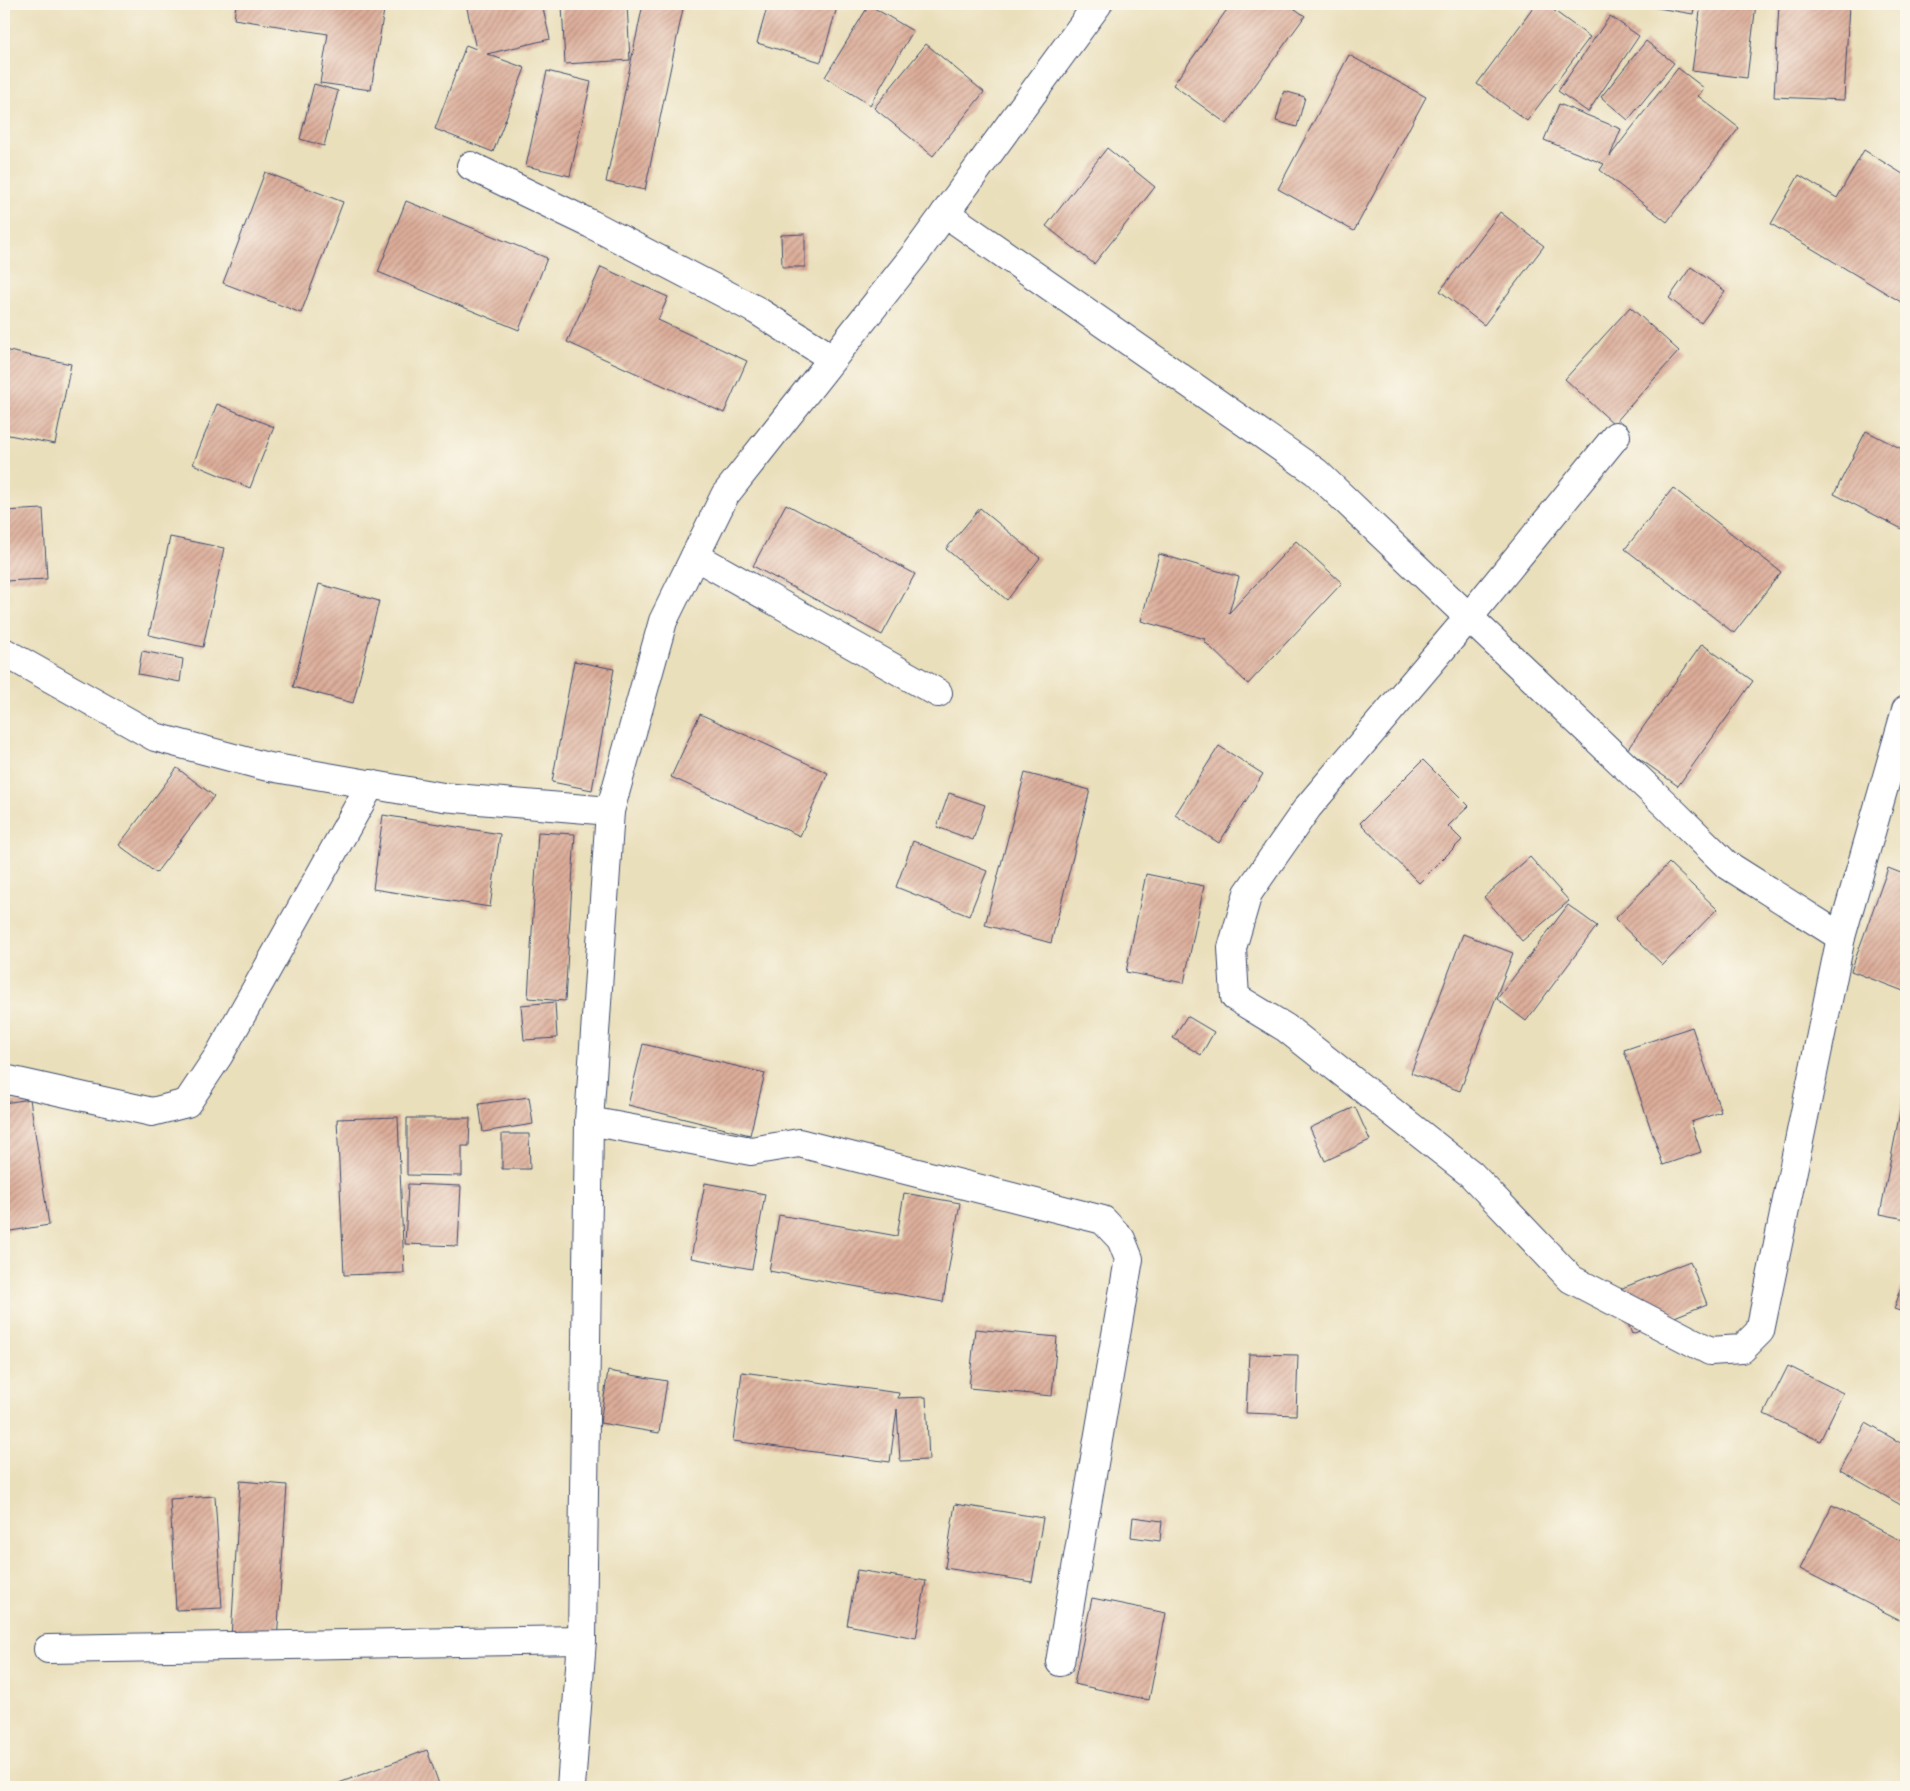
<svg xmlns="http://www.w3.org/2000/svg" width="1910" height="1791" viewBox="0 0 1910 1791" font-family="'Balsamiq Sans',sans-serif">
	<defs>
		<pattern id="building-hatch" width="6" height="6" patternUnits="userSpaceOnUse" patternTransform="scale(1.25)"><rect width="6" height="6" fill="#ddad99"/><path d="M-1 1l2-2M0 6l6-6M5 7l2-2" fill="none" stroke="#b28d80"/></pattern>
	</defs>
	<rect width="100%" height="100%" fill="#fbf7ec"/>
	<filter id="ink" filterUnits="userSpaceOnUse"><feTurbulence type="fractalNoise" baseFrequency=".02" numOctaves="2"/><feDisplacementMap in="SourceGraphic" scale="10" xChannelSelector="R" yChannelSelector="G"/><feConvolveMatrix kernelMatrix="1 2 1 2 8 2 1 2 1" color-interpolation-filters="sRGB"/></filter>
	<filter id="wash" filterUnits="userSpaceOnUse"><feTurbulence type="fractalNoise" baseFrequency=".0096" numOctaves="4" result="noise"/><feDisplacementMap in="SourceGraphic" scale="20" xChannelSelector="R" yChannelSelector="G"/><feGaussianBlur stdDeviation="1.12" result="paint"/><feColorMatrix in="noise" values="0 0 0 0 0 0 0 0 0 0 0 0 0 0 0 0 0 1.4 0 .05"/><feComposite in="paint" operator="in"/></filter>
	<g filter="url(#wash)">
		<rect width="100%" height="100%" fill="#eadfbb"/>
		<g id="blocks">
			<g fill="url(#building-hatch)">
				<polygon points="236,4 385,4 371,90 320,83 328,34 234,19"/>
				<polygon points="466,4 542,4 550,39 487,54 525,68 493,152 435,129 466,45 476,49"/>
				<polygon points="562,4 627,4 630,60 565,64"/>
				<polygon points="643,4 684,4 645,190 606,182"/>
				<polygon points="768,4 838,4 821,62 757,43"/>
				<polygon points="1231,4 1288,4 1305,16 1227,124 1173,85"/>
				<polygon points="1536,4 1545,4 1590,37 1527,121 1477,84"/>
				<polygon points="1653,4 1695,4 1693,14 1652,7"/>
				<polygon points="1701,4 1756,4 1747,78 1692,71"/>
				<polygon points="1779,4 1849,4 1844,100 1774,97"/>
				<polygon points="869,5 913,31 870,105 825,77"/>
				<polygon points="1610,16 1639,36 1588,112 1558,91"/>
				<polygon points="1646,41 1674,63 1628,120 1601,97"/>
				<polygon points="926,44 984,92 933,156 874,108"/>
				<polygon points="1349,55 1426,97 1354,231 1278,189"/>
				<polygon points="1678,68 1704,88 1698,96 1739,128 1667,222 1600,170 1604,164 1544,140 1559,104 1621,129 1610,156"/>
				<polygon points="547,71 591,82 570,176 526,166"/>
				<polygon points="314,84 338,91 324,146 300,139"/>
				<polygon points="1284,91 1305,97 1297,127 1276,121"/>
				<polygon points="1107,148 1155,187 1094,264 1046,226"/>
				<polygon points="1864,150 1906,176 1906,305 1771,224 1799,175 1837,198"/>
				<polygon points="265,172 343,202 301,313 223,283"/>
				<polygon points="406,201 547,258 519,330 378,272"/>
				<polygon points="1500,212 1544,246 1484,325 1440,291"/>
				<polygon points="805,234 805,267 782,267 781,235"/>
				<polygon points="601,267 668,297 658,320 747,361 724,413 567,342"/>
				<polygon points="1691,267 1725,291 1701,323 1669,298"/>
				<polygon points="1630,307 1679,351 1614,424 1565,379"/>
				<polygon points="4,350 71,364 55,444 4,434"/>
				<polygon points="217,404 274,427 250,488 193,464"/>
				<polygon points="1866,431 1906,451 1906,531 1834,494"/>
				<polygon points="1673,488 1781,572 1734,633 1625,549"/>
				<polygon points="786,504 915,574 882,635 753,566"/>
				<polygon points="980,508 1040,558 1007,600 946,549"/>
				<polygon points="43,509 47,579 4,581 4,511"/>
				<polygon points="170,537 224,548 203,647 149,635"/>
				<polygon points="1296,541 1342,583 1248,684 1204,641 1205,639 1141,621 1159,554 1239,577 1229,613"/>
				<polygon points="319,584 379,601 353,703 293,687"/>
				<polygon points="1702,644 1753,681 1678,786 1627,750"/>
				<polygon points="142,651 183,659 180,682 138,674"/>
				<polygon points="574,661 614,669 592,790 552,782"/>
				<polygon points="700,714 828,773 800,836 671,777"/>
				<polygon points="1219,746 1263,774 1219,843 1175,815"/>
				<polygon points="1423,760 1469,806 1448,826 1462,840 1419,883 1360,823"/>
				<polygon points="177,768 214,796 156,873 119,845"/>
				<polygon points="1025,773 1090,790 1051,943 985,925"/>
				<polygon points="949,793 985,805 973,840 937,827"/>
				<polygon points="383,815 500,834 490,907 373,889"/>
				<polygon points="538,832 575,834 565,1001 528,998"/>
				<polygon points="913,841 987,871 969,916 896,887"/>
				<polygon points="1530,857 1569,901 1522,941 1484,897"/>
				<polygon points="1669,863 1717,909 1663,965 1615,919"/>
				<polygon points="1888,868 1906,875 1906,992 1851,971"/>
				<polygon points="1146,874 1204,886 1184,983 1126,972"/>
				<polygon points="1568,905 1597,926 1526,1021 1497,999"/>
				<polygon points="1463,934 1513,953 1460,1091 1411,1073"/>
				<polygon points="555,1002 557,1038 524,1040 521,1005"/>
				<polygon points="1187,1016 1214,1032 1201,1055 1173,1038"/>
				<polygon points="1692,1027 1721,1112 1691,1122 1701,1152 1663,1165 1624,1050"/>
				<polygon points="643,1044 765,1073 750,1135 628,1105"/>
				<polygon points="1905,1086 1906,1086 1906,1219 1880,1214"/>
				<polygon points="529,1097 533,1124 483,1132 479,1104"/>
				<polygon points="30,1099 49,1225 4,1232 4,1103"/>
				<polygon points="1355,1107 1370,1140 1325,1161 1310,1128"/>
				<polygon points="398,1117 404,1273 344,1275 337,1119"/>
				<polygon points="407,1118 470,1118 469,1146 462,1146 462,1176 407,1175"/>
				<polygon points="502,1134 529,1134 530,1169 502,1169"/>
				<polygon points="705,1183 765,1194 752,1269 691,1258"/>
				<polygon points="408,1184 461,1186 458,1246 405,1244"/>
				<polygon points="904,1193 960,1203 943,1302 769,1271 779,1215 897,1236"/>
				<polygon points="1690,1261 1707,1304 1632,1334 1615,1291"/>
				<polygon points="1906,1275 1906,1313 1894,1309"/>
				<polygon points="975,1329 1057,1337 1052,1396 969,1388"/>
				<polygon points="1249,1354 1298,1355 1296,1415 1246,1413"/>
				<polygon points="1788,1366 1843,1393 1820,1441 1764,1414"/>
				<polygon points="608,1371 667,1381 659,1433 600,1423"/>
				<polygon points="742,1372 899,1393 898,1398 926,1397 929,1460 900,1461 897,1409 890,1462 733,1441"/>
				<polygon points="1866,1423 1906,1446 1906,1508 1840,1470"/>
				<polygon points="240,1481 287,1485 277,1642 231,1638"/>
				<polygon points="215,1496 222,1608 176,1610 170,1499"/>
				<polygon points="955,1504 1043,1518 1032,1582 945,1568"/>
				<polygon points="1832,1505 1906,1543 1906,1623 1800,1569"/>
				<polygon points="1133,1517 1162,1521 1160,1541 1131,1537"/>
				<polygon points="857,1570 926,1581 916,1638 847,1625"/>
				<polygon points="1092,1598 1166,1613 1149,1700 1074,1684"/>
				<polygon points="427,1750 440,1787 341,1787 339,1783"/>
			</g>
		</g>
	</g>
	<g filter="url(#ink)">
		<use href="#blocks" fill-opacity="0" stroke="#3a496c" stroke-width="1"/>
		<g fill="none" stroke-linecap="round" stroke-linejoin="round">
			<g stroke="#3a496c" stroke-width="30">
				<g id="minor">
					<polyline points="471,166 591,224 756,310 832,358"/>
					<polyline points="945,213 1316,472 1667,806 1726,864 1841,937"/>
					<polyline points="1616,436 1469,617 1308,807 1248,893 1232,948 1235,997 1286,1028 1471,1174 1571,1279 1710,1351 1742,1349 1760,1331 1841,937 1906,710"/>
					<polyline points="695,556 938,693"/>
					<polyline points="4,652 155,737 264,766 443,797 610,811"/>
					<polyline points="4,1079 152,1112 187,1103 219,1055 371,784"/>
					<polyline points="589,1121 751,1151 799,1143 1103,1220 1121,1239 1129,1259 1060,1662"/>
					<polyline points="48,1649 582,1640"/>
					<polyline points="571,1787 582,1640 589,1121 610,811 663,621 725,495 916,253 1098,4"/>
				</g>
			</g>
			<use href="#minor" stroke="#fff" stroke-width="28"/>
		</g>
	</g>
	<rect width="1910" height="1791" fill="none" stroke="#fbf7ec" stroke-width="20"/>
</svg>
